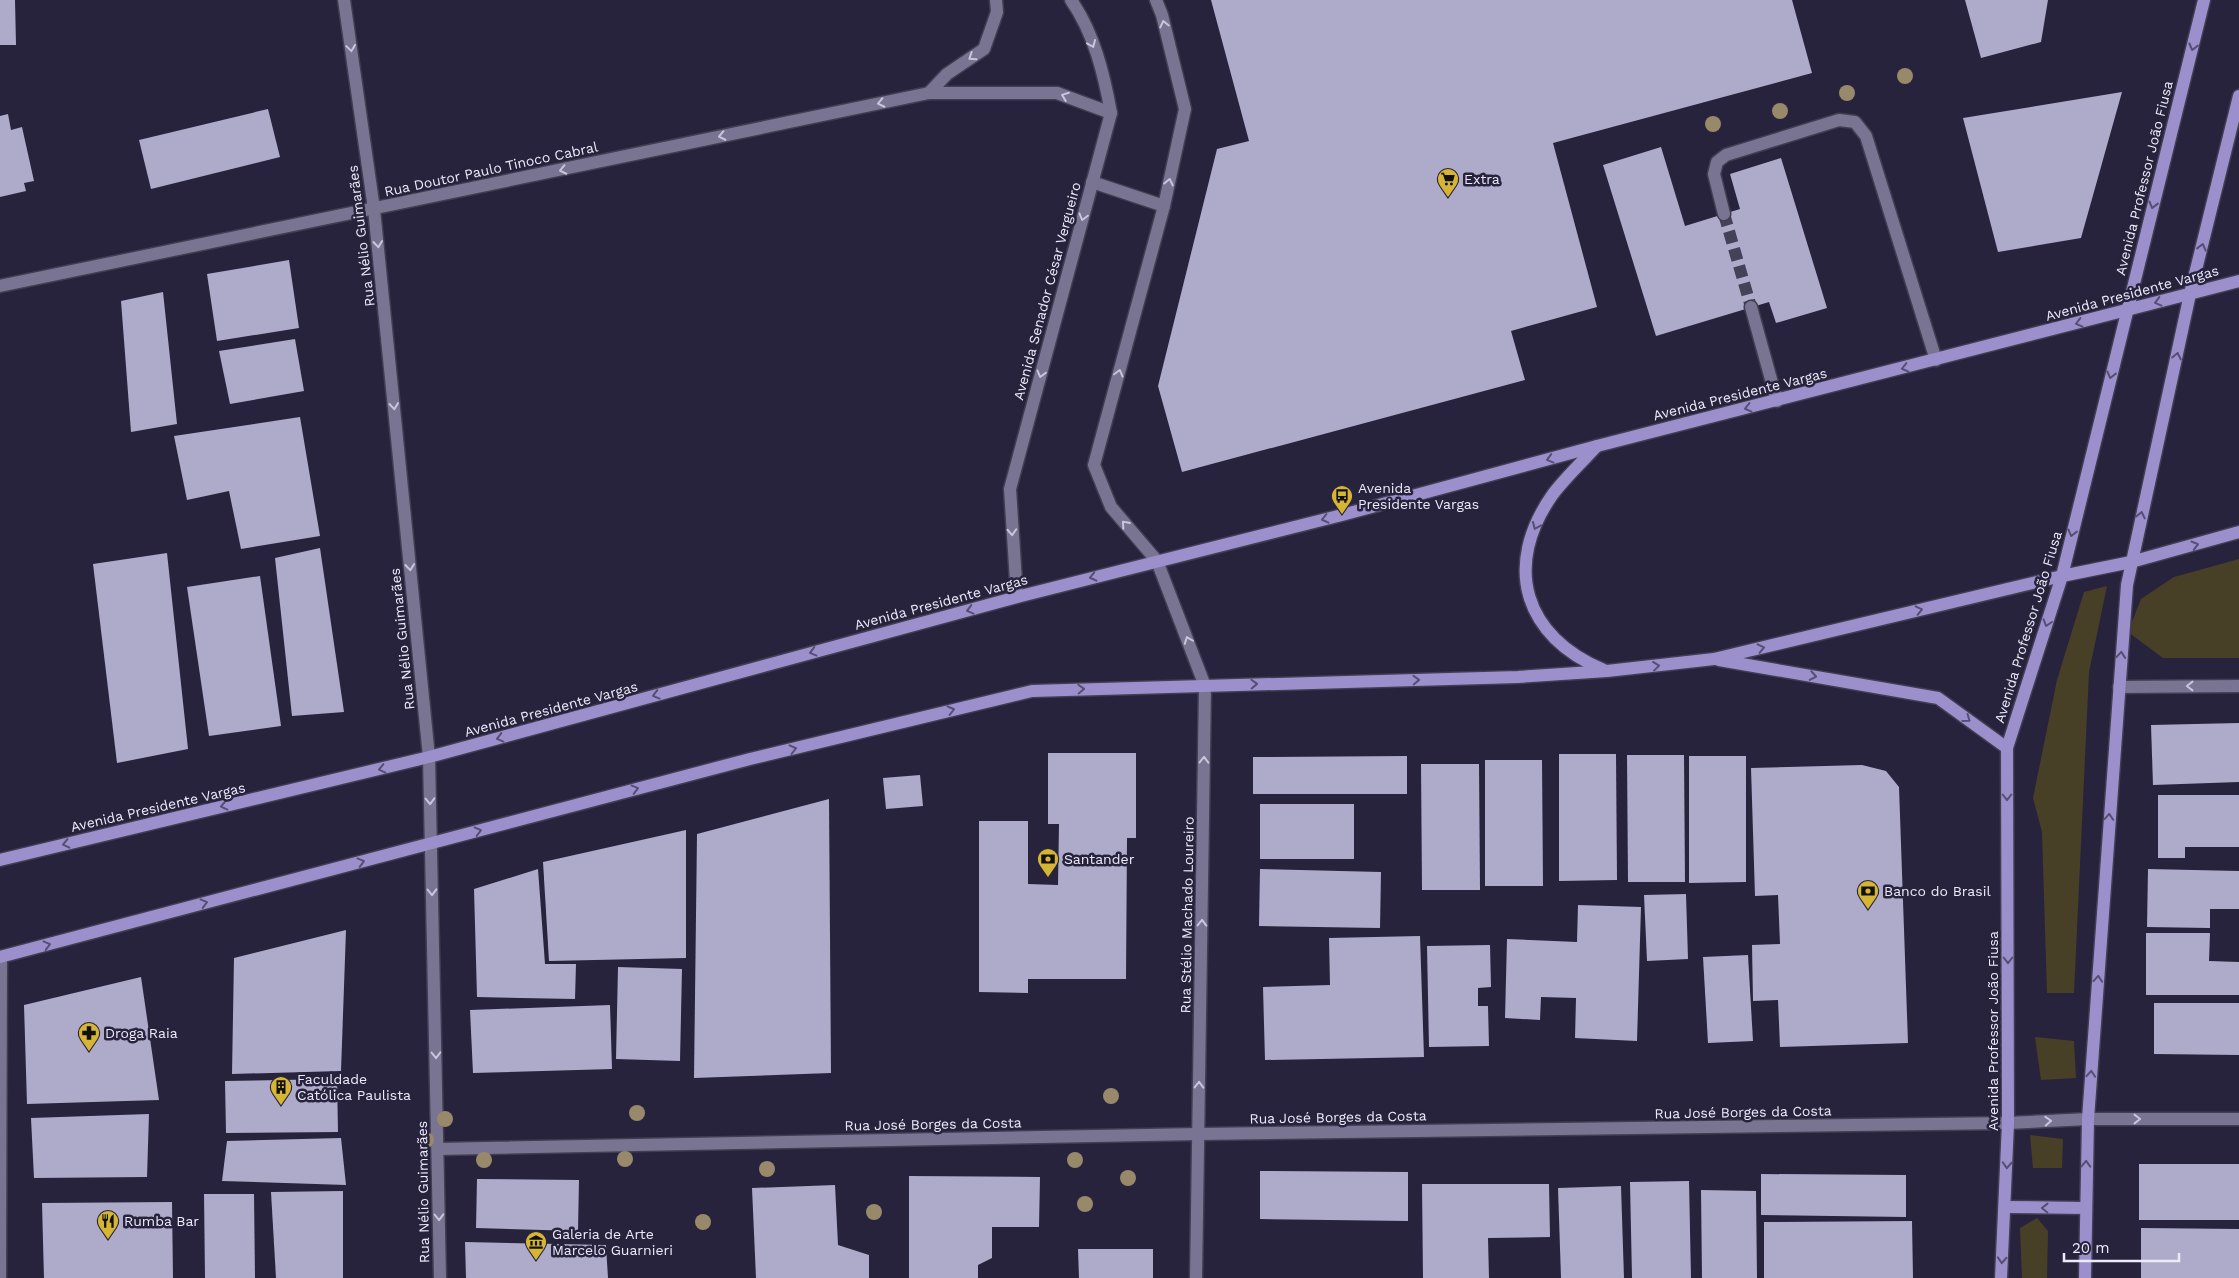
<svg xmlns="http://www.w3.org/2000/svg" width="2239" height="1278" viewBox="0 0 2239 1278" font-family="'Work Sans',sans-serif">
	<rect width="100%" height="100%" fill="#28233c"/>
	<g fill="#474026">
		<polygon points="2239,559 2239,658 2163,658 2128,632 2141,599 2174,577"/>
		<polygon points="2107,586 2089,672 2074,993 2047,993 2042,832 2033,798 2057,680 2084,592"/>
		<polygon points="2035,1037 2074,1041 2076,1078 2041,1080"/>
		<polygon points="2030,1135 2063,1139 2062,1168 2033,1168"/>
		<polygon points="2037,1218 2048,1231 2047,1278 2022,1278 2020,1228"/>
	</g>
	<g fill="#aeaaca">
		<polygon points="0,0 15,0 16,45 0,45"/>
		<polygon points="1211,0 1792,0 1812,73 1553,143 1597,307 1511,331 1525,380 1182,472 1158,386 1217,149 1249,141"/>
		<polygon points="1965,0 2048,0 2041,42 1981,58"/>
		<polygon points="2122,92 2081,238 1998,252 1963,118"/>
		<polygon points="268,109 280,157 151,189 139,140"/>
		<polygon points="8,114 11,130 22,127 34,181 24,183 26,191 0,197 0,116"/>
		<polygon points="1661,147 1685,226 1740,209 1730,174 1781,158 1827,308 1776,323 1769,302 1656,336 1603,165"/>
		<polygon points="289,260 299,328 217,341 207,274"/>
		<polygon points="163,292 177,424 131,432 121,301"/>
		<polygon points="295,339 304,391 230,404 219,351"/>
		<polygon points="300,417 320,536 241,549 229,491 187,500 174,436"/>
		<polygon points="320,548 344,712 292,716 275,558"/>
		<polygon points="167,553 188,749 117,763 93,564"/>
		<polygon points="260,576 281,726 209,736 187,587"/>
		<polygon points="2239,723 2239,782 2153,785 2151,725"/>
		<polygon points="1048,753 1136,753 1136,838 1127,838 1126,979 1028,979 1028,993 979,992 979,821 1028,821 1028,884 1058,885 1059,824 1048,824"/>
		<polygon points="1559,754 1616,754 1617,880 1559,881"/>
		<polygon points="1627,755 1684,755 1685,882 1628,882"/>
		<polygon points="1407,756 1407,794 1253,794 1253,757"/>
		<polygon points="1689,756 1746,756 1746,882 1689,883"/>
		<polygon points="1485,760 1542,760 1543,886 1485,886"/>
		<polygon points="1421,764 1479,764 1480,890 1422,890"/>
		<polygon points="1862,765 1886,771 1899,787 1908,1043 1780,1047 1778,1000 1753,1001 1752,945 1780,944 1778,895 1755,896 1751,768"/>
		<polygon points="920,775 923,806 886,809 883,778"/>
		<polygon points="2158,795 2239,795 2239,847 2185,847 2185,858 2158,858"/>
		<polygon points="829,799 831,1073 694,1078 697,834"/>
		<rect x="1260" y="804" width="94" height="55"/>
		<polygon points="686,830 686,958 549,961 543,862"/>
		<polygon points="538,869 545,964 576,964 575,999 477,997 474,889"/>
		<polygon points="1260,869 1381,872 1380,928 1259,926"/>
		<polygon points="2148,869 2239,871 2239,909 2210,909 2210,928 2147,927"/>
		<polygon points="1686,894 1688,959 1647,961 1644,895"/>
		<polygon points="1578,905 1641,907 1637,1041 1575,1038 1576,998 1541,997 1540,1020 1505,1018 1507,939 1577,942"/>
		<polygon points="346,930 341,1071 232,1074 234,958"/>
		<polygon points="2146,933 2210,933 2209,961 2239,962 2239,995 2146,995"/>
		<polygon points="1420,936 1424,1057 1265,1060 1263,987 1330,985 1329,938"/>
		<polygon points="1490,945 1491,987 1478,988 1478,1006 1488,1006 1489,1046 1429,1047 1427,946"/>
		<polygon points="1748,955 1753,1041 1708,1043 1703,957"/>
		<polygon points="618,967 682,969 680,1061 616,1059"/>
		<polygon points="141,977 159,1100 27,1104 24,1005"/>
		<polygon points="2154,1003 2239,1003 2239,1055 2154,1054"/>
		<polygon points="610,1005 612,1069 473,1073 470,1010"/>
		<polygon points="337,1079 338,1132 226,1133 225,1081"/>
		<polygon points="149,1114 147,1177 34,1178 31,1118"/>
		<polygon points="341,1138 346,1185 222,1181 227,1141"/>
		<rect x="2139" y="1164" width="100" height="56"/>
		<polygon points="1260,1171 1408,1172 1408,1221 1260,1219"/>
		<polygon points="1761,1174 1906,1175 1906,1217 1761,1215"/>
		<polygon points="909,1176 1040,1177 1039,1227 992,1227 992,1258 978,1265 978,1278 909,1278"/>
		<polygon points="477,1179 579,1180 578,1231 476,1228"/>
		<polygon points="1689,1181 1691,1278 1632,1278 1630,1182"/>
		<polygon points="1422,1184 1549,1184 1550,1237 1488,1238 1489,1278 1423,1278"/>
		<polygon points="835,1185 838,1245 869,1255 869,1278 756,1278 752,1188"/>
		<polygon points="1621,1186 1624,1278 1561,1278 1558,1188"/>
		<polygon points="1701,1190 1756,1191 1757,1278 1702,1278"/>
		<polygon points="343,1191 343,1278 276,1278 271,1192"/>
		<polygon points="204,1194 254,1194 255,1278 205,1278"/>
		<polygon points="172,1202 173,1278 44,1278 42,1203"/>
		<polygon points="1912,1221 1913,1278 1764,1278 1764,1222"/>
		<polygon points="2141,1228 2239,1229 2239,1278 2141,1278"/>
		<polygon points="465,1242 606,1245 608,1278 466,1278"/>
		<polygon points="1078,1249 1153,1249 1153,1278 1079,1278"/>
	</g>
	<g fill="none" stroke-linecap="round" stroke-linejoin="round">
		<polyline stroke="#454158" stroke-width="12" stroke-dasharray="12 6" stroke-linecap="butt" points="1724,214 1751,307"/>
		<g stroke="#413d52" stroke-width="15">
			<g id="minor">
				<polyline points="344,0 374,209 429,757 440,1278"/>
				<polyline points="1156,0 1162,15 1185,109 1164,206 1094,465 1111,507 1157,561 1205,686 1196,1278"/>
				<polyline points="929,93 947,74 984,49 997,12 996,0"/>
				<polyline points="1092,182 1164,206"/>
				<polyline points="1724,214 1714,174 1717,162 1726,155 1839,120 1855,122 1866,136 1936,360"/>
				<polyline points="0,286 929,93 1057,93 1111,113"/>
				<polyline points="1751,307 1777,401"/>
				<path d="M1017,597L1010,489L1111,113C1104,74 1094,33 1071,0"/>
				<polyline points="2119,687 2239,686"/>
				<polyline points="438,1149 1198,1134 2008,1123 2088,1119 2239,1119"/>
				<polyline points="0,1278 1,957"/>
			</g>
		</g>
		<g stroke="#413d52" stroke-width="15">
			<g id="major">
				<path d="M1597,446C1582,462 1566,477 1553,494C1502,566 1524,637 1604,670"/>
				<polyline points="1719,660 1938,698 2007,748"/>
				<polyline points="0,860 429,757 1017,597 1342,515 1597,446 2239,281"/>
				<polyline points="0,957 750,759 1032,691 1518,677 1607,671 1714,659 2062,576 2131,562 2239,532"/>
				<polyline points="2005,1207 2085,1208"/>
				<polyline points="2001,1278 2008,1123 2007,748 2062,576 2204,0"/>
				<polyline points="2085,1278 2088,1119 2127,585 2190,294 2239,96"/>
			</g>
		</g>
		<use href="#minor" stroke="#787492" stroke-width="12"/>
		<use href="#major" stroke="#9b90cb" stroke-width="12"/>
	</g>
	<g fill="#98896b">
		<circle cx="1905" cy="76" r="8"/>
		<circle cx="1847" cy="93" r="8"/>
		<circle cx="1780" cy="111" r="8"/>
		<circle cx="1713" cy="124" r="8"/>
		<circle cx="1111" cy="1096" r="8"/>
		<circle cx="637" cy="1113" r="8"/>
		<circle cx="445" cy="1119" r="8"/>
		<circle cx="426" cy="1140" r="8"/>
		<circle cx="625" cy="1159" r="8"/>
		<circle cx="484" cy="1160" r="8"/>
		<circle cx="1075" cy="1160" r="8"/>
		<circle cx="767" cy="1169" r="8"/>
		<circle cx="1128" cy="1178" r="8"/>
		<circle cx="1085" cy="1204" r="8"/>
		<circle cx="874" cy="1212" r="8"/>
		<circle cx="703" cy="1222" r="8"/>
	</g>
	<defs><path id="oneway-chevron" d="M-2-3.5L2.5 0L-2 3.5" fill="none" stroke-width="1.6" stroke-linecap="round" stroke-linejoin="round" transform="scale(1.25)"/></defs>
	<g stroke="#c8c6db">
		<use href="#oneway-chevron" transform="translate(1164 24) rotate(-103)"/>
		<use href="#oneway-chevron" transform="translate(1092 44) rotate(67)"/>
		<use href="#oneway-chevron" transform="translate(351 48) rotate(82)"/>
		<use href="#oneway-chevron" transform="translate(972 57) rotate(146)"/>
		<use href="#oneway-chevron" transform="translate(1065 96) rotate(-159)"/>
		<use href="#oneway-chevron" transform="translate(881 103) rotate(168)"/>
		<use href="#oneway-chevron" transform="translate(722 136) rotate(168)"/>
		<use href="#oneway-chevron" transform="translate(563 170) rotate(168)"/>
		<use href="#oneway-chevron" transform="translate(1169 182) rotate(-78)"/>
		<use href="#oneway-chevron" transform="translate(1083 217) rotate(105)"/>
		<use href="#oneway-chevron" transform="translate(378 244) rotate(84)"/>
		<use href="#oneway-chevron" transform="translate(1119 373) rotate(-75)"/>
		<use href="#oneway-chevron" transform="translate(1041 374) rotate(105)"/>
		<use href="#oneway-chevron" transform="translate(394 406) rotate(84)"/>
		<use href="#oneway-chevron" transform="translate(1125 524) rotate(-131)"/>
		<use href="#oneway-chevron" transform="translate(1012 532) rotate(87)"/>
		<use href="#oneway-chevron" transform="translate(410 567) rotate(84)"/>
		<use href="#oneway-chevron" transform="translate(1188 640) rotate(-111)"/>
		<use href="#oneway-chevron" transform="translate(2190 686) rotate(-180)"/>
		<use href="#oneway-chevron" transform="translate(1204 760) rotate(-89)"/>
		<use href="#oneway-chevron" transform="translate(430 801) rotate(89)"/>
		<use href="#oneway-chevron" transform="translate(432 892) rotate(89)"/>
		<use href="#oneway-chevron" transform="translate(1202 923) rotate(-89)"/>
		<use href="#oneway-chevron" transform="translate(436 1055) rotate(89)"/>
		<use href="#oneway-chevron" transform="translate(1199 1085) rotate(-89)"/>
		<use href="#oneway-chevron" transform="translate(2137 1119)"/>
		<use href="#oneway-chevron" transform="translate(2048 1121) rotate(-3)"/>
		<use href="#oneway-chevron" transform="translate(439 1217) rotate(89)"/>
	</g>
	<g stroke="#564f75">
		<use href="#oneway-chevron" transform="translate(2193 47) rotate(104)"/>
		<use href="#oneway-chevron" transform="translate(2153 205) rotate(104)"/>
		<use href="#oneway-chevron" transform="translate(2202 247) rotate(-76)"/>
		<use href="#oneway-chevron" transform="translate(2158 302) rotate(165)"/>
		<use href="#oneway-chevron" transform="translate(2079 323) rotate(166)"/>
		<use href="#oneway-chevron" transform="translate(2177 356) rotate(-78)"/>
		<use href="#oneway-chevron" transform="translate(1905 368) rotate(166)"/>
		<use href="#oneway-chevron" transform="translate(2111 375) rotate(104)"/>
		<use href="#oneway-chevron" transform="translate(1748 408) rotate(166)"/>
		<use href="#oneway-chevron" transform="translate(1550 459) rotate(165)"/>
		<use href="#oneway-chevron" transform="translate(2141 515) rotate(-78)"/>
		<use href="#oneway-chevron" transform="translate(1325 519) rotate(166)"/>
		<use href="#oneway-chevron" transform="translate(1536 526) rotate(113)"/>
		<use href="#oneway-chevron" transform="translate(2072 533) rotate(104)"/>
		<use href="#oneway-chevron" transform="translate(2195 545) rotate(-16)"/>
		<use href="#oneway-chevron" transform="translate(1093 577) rotate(166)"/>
		<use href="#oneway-chevron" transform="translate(970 610) rotate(165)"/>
		<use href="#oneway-chevron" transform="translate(1919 610) rotate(-13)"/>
		<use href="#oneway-chevron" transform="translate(2047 623) rotate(108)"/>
		<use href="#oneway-chevron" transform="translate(1761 648) rotate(-13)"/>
		<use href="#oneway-chevron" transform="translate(813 652) rotate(165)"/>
		<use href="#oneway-chevron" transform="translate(2121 655) rotate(-85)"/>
		<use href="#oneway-chevron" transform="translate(1656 666) rotate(-7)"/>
		<use href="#oneway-chevron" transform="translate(1813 676) rotate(10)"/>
		<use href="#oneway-chevron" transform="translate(1416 680) rotate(-2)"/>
		<use href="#oneway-chevron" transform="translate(1254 684) rotate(-2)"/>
		<use href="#oneway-chevron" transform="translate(1081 689) rotate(-2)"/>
		<use href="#oneway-chevron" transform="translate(656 695) rotate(165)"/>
		<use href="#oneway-chevron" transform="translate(951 710) rotate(-14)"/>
		<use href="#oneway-chevron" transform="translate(1967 719) rotate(36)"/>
		<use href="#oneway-chevron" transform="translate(500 738) rotate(165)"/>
		<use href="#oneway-chevron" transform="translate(793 749) rotate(-14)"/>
		<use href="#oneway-chevron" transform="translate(382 769) rotate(167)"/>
		<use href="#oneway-chevron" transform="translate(635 789) rotate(-15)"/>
		<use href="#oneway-chevron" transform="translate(2007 797) rotate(90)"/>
		<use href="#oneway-chevron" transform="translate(224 806) rotate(167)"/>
		<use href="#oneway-chevron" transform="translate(2109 817) rotate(-86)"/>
		<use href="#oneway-chevron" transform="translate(478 831) rotate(-15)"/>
		<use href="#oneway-chevron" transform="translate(66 844) rotate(167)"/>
		<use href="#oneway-chevron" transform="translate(361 862) rotate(-15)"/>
		<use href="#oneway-chevron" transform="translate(204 903) rotate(-15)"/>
		<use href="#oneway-chevron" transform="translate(47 945) rotate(-15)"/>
		<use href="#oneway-chevron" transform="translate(2008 960) rotate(90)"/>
		<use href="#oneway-chevron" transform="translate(2098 979) rotate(-86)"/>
		<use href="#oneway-chevron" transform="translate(2091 1074) rotate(-86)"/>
		<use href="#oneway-chevron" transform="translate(2086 1164) rotate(-88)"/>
		<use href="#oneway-chevron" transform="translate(2007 1165) rotate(93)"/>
		<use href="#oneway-chevron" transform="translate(2045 1208) rotate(-179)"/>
		<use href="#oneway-chevron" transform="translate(2002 1260) rotate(93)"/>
	</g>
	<defs>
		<g id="supermarket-pin" transform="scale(1.125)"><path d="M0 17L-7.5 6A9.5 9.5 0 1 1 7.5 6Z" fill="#d6b534" stroke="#28233c"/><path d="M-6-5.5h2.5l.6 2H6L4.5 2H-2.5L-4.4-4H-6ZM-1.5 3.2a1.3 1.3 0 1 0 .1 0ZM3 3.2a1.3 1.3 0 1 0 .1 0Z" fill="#111"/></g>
		<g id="bus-pin" transform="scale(1.125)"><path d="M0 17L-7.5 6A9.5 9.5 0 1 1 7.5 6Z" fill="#d6b534" stroke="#28233c"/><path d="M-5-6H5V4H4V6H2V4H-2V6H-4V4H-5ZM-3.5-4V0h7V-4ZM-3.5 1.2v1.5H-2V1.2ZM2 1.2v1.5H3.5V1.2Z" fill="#111"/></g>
		<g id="bank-pin" transform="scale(1.125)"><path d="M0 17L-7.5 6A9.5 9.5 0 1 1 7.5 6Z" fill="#d6b534" stroke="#28233c"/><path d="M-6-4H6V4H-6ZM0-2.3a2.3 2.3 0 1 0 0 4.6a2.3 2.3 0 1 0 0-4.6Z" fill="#111"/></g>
		<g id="pharmacy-pin" transform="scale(1.125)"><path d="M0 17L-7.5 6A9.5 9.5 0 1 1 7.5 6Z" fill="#d6b534" stroke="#28233c"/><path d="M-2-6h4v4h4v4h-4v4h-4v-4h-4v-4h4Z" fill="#111"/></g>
		<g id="building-pin" transform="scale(1.125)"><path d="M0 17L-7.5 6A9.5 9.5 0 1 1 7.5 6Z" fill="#d6b534" stroke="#28233c"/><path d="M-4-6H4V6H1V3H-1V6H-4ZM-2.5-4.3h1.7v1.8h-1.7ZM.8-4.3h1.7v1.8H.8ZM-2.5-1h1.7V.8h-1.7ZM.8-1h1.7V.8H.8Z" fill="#111"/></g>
		<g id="restaurant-pin" transform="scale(1.125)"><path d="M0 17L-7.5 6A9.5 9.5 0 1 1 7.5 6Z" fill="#d6b534" stroke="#28233c"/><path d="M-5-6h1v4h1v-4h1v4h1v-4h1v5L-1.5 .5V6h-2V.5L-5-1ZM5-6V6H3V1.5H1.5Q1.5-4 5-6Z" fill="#111"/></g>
		<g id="museum-pin" transform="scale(1.125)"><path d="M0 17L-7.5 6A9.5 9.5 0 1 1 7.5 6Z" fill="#d6b534" stroke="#28233c"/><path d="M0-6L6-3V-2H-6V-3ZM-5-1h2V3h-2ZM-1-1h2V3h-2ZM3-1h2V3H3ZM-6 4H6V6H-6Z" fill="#111"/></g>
	</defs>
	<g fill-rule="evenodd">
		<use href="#supermarket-pin" x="1448" y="179"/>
		<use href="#bus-pin" x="1342" y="496"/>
		<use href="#bank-pin" x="1048" y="859"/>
		<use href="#bank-pin" x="1868" y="891"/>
		<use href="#pharmacy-pin" x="89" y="1033"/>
		<use href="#building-pin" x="281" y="1087"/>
		<use href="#restaurant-pin" x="108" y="1221"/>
		<use href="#museum-pin" x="536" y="1242"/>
	</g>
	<g text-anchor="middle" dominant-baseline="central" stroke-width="5" stroke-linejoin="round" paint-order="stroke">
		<g font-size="14" fill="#ebe9fa" stroke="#28233c">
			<text transform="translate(491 169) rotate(-12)">Rua Doutor Paulo Tinoco Cabral</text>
			<text transform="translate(2144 178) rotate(-76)">Avenida Professor João Fiusa</text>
			<text transform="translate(361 236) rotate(-97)">Rua Nélio Guimarães</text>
			<text transform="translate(1047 291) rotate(-75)">Avenida Senador César Vergueiro</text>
			<text transform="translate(2132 293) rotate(-15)">Avenida Presidente Vargas</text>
			<text transform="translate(1740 394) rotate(-14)">Avenida Presidente Vargas</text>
			<text transform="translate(941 602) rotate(-15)">Avenida Presidente Vargas</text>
			<text transform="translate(2028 627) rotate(-73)">Avenida Professor João Fiusa</text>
			<text transform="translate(402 639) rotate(-96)">Rua Nélio Guimarães</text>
			<text transform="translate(551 709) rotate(-15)">Avenida Presidente Vargas</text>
			<text transform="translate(158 807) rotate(-13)">Avenida Presidente Vargas</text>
			<text transform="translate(1187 915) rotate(-89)">Rua Stélio Machado Loureiro</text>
			<text transform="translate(1993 1031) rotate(-90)">Avenida Professor João Fiusa</text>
			<text transform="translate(1743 1112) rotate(-1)">Rua José Borges da Costa</text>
			<text transform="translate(1338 1117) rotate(-1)">Rua José Borges da Costa</text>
			<text transform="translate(933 1124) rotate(-1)">Rua José Borges da Costa</text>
			<text transform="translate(423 1192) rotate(-91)">Rua Nélio Guimarães</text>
		</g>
		<g font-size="14" fill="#ebe9fa" stroke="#28233c" text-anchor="start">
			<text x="1464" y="179">Extra</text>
			<text x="1358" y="488">Avenida<tspan x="1358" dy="16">Presidente Vargas</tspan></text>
			<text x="1064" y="859">Santander</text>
			<text x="1884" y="891">Banco do Brasil</text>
			<text x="105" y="1033">Droga Raia</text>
			<text x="297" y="1079">Faculdade<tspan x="297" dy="16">Católica Paulista</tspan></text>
			<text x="124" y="1221">Rumba Bar</text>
			<text x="552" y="1234">Galeria de Arte<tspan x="552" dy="16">Marcelo Guarnieri</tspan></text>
		</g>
	</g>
	<path d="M2064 1253v8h115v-8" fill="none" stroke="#ebe9fa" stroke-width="2.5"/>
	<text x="2072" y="1253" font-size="15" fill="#ebe9fa" stroke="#28233c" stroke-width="4" paint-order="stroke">20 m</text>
</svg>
